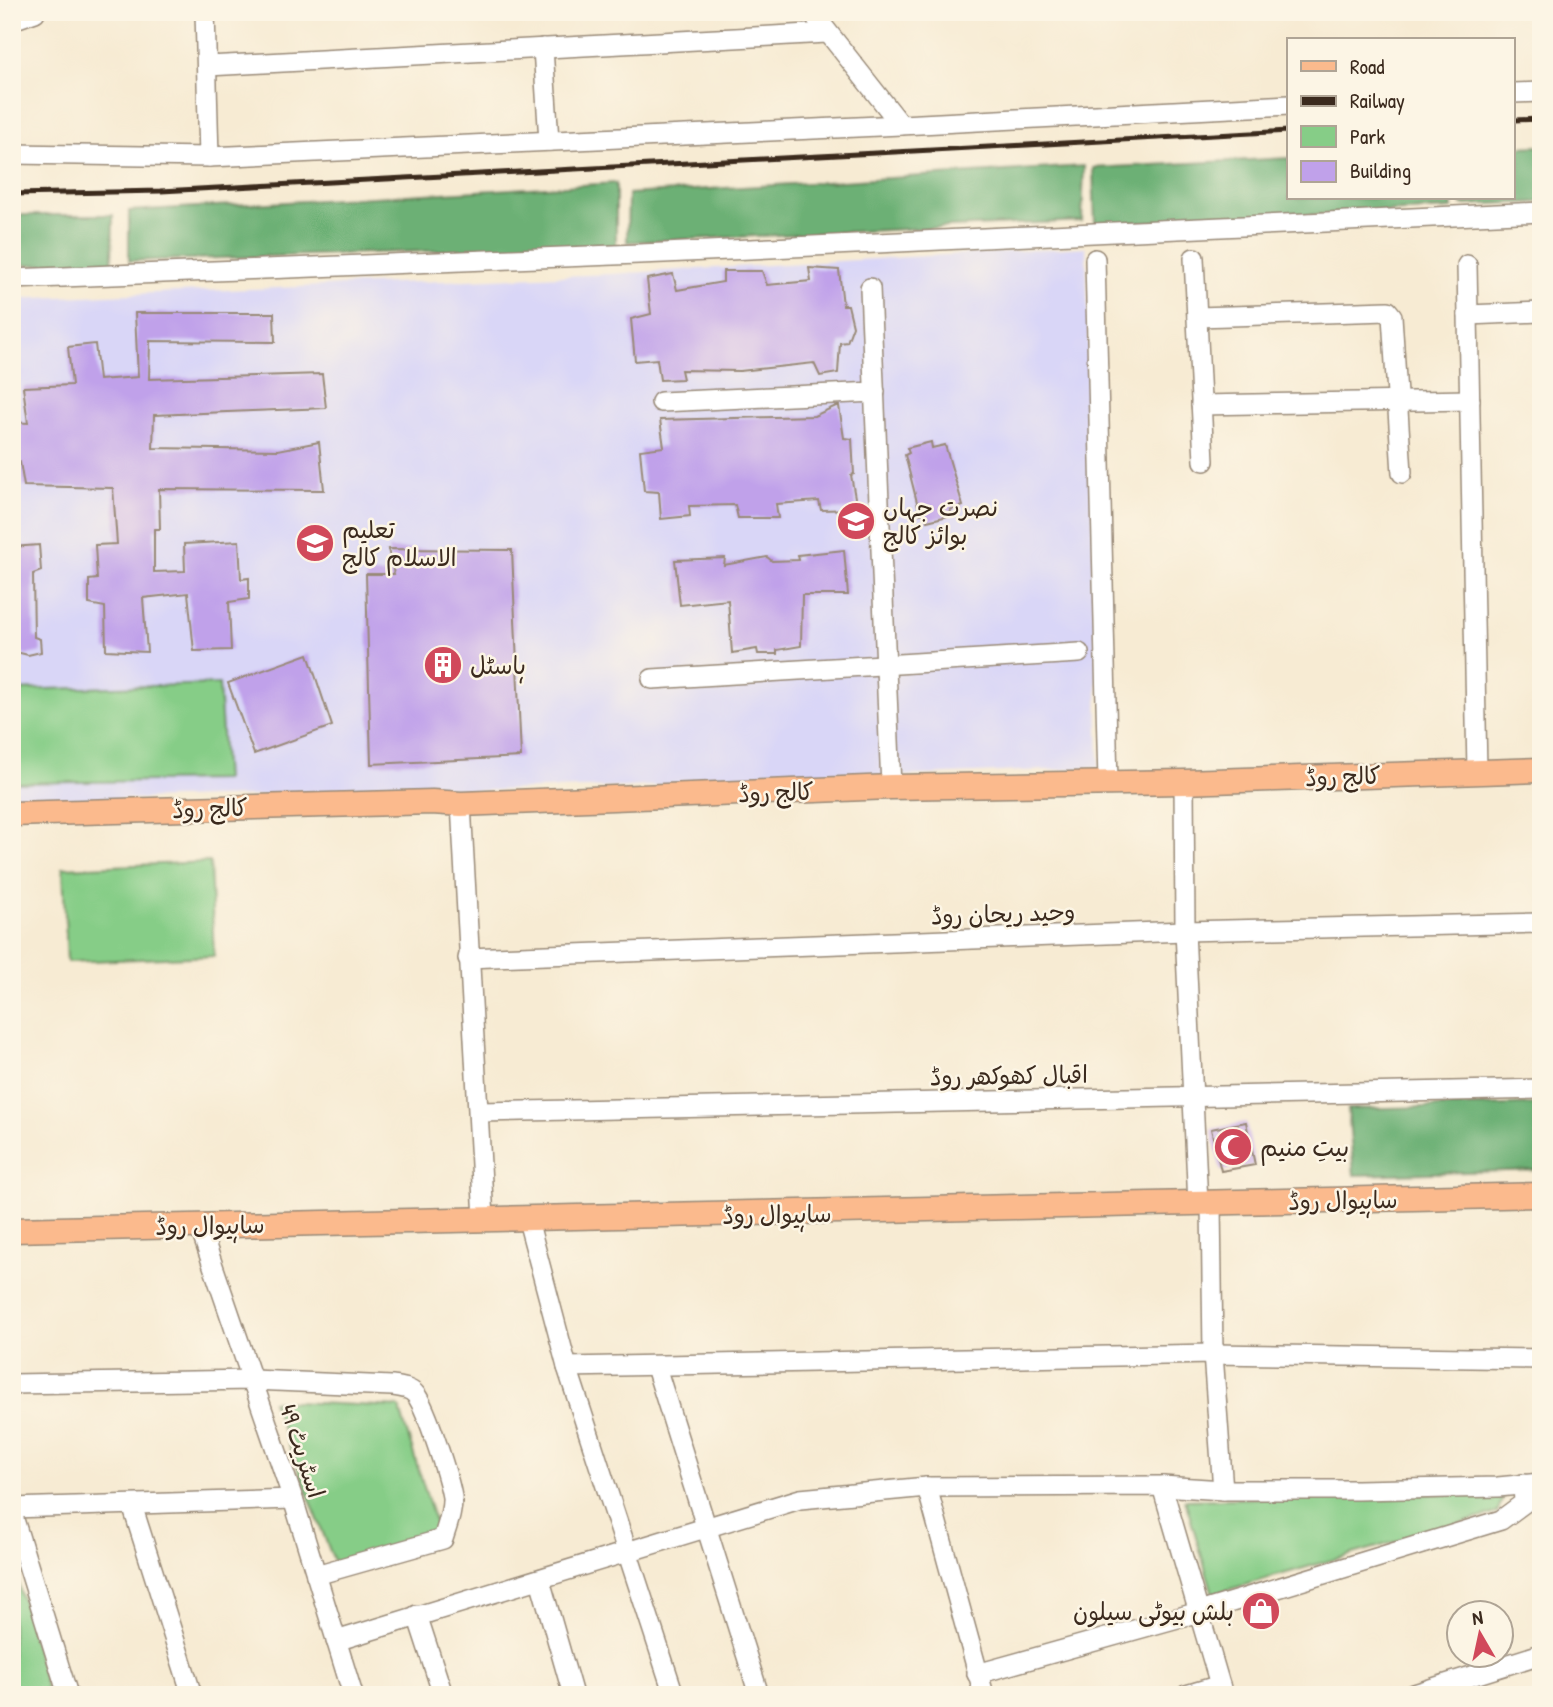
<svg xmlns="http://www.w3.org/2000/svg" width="1553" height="1707" viewBox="0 0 1553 1707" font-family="'Patrick Hand','Playpen Sans Arabic',sans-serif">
	<rect width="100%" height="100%" fill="#fcf5e5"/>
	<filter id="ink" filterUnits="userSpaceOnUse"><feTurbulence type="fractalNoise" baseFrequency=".0143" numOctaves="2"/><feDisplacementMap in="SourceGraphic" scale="14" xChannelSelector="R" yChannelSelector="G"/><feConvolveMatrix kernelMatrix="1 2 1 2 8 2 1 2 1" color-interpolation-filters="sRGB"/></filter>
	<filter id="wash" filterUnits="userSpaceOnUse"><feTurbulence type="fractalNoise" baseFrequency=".00686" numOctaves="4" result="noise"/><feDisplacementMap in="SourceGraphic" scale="28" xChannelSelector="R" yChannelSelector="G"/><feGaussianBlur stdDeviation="1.57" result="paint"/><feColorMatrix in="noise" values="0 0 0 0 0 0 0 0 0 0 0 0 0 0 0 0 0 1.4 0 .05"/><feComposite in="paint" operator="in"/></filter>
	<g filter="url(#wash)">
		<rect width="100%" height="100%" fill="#f7ebd3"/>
		<polygon fill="#d9d6f7" points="1086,247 1099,768 625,787 12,802 12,299 611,274"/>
		<g fill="#86cd87" stroke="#607c52" stroke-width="2">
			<polygon points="219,684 225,780 12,783 12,690"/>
			<polygon points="210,862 214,956 67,962 63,868"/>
			<polygon points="272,1401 399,1407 439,1535 335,1564"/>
			<polygon points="1505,1492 1497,1513 1213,1594 1185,1500"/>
			<polygon points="12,1560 48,1695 12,1695"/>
		</g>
		<g fill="#6cb074" stroke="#546d49" stroke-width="2">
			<polygon points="1541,146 1541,202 1462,205 1461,198 1513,198 1513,147"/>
			<polygon points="1289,158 1289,198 1451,198 1452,209 1095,224 1093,168"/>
			<polygon points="1084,166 1082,221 627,242 628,194"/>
			<polygon points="616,183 616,245 129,261 129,211"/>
			<polygon points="12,215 113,215 112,264 12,265"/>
			<polygon points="1541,1104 1541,1170 1354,1175 1348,1109"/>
		</g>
		<g id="blocks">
			<g fill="#c0a1ea">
				<polygon points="809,268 839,270 843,305 848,305 853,326 847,342 840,343 838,373 820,376 814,363 740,371 681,370 683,379 660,380 657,359 635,361 631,319 651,314 647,279 673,274 677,290 723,282 723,271 762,271 767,285 811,281"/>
				<polygon points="135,313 274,313 275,342 150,341 149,379 322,374 326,408 154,415 153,448 278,450 319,442 324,490 159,489 160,529 154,529 154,572 185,571 184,544 239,541 241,579 249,578 249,599 229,602 231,650 194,651 188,593 143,598 147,652 106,650 105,607 89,604 89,580 97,579 95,545 117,544 113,488 24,486 20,462 12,463 12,422 28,423 23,387 72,385 68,347 95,344 99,380 138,377"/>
				<polygon points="836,406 839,406 844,438 852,439 854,474 851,475 857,509 821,510 819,501 776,504 778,518 738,518 735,505 689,506 690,516 661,519 659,492 644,491 640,450 664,447 660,420 814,416"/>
				<polygon points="931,442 932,448 945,445 963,506 950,510 952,515 927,521 924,513 920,514 905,455 909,453 907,448"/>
				<polygon points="39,545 41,571 33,574 34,637 40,639 41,652 28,655 12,651 12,547"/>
				<polygon points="388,549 512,550 521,757 371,764 366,574 394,574"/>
				<polygon points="844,550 848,595 802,595 801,646 777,650 777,654 758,654 757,649 732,653 728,600 680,605 675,560 725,558 724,565 767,557 772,561 799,560 798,555"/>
				<polygon points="308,654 332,726 254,754 228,683"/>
				<polygon points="1246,1122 1255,1165 1221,1171 1211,1129"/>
			</g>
		</g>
	</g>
	<g filter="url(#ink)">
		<use href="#blocks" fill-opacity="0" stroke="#998a78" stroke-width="2"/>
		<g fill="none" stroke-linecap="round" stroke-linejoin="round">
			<g stroke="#998a78" stroke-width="22">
				<g id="minor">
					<polyline points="812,12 901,125"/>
					<polyline points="12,20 35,12"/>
					<polyline points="543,48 549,141"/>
					<polyline points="208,66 827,33"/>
					<polyline points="1513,93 1541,92"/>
					<polyline points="12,154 209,157 205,12"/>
					<polyline points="209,157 901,125 1289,105"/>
					<polyline points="1194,258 1204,461"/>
					<polyline points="1095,259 1108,783"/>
					<polyline points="1467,265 1477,771"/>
					<polyline points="12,279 664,253 1541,212"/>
					<polyline points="870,288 891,787"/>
					<polyline points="1468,315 1541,312"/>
					<polyline points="1197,317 1388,311 1392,316 1402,473"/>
					<polyline points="661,402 875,392"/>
					<polyline points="1201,405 1470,400"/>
					<polyline points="652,679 1079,653"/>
					<polyline points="1184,782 1185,931 1198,1204"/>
					<polyline points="461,804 484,1219"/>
					<polyline points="468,958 1185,931 1541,923"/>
					<polyline points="479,1112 1541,1089"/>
					<polyline points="1211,1203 1213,1354 1223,1490"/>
					<polyline points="528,1220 567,1367 674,1695"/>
					<polyline points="199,1225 293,1499 353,1695"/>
					<polyline points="567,1367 1213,1354 1541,1359"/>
					<polyline points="656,1367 759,1695"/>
					<path d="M12,1384L253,1380L392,1386C400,1387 411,1388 416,1395C427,1409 449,1479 452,1497C453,1511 447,1526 443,1539L316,1575"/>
					<polyline points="1162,1486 1223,1695"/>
					<polyline points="927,1487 984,1695"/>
					<polyline points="132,1505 192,1695"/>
					<polyline points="12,1508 293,1499"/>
					<polyline points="12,1513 68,1695"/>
					<polyline points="540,1580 573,1695"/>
					<polyline points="417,1615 443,1695"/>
					<polyline points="336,1641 800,1499 927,1487 1162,1486 1223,1490 1357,1490 1498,1487 1541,1483"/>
					<polyline points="977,1674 1199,1612 1501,1520 1524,1503 1523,1484"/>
					<polyline points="1186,1695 1220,1685"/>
					<polyline points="1411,1695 1541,1654"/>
				</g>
			</g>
			<g stroke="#998a78" stroke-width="27">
				<g id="major">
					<polyline points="12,814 432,802 461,804 891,787 1184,782 1541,770"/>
					<polyline points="12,1230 1541,1195"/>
				</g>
			</g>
			<use href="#minor" stroke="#fff" stroke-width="19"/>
			<use href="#major" stroke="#fbba8d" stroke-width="24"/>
			<g stroke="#3b2a1e" stroke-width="5">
				<polyline points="1513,120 1541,119"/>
				<polyline points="12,194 161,191 1289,131"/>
			</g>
		</g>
	</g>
	<defs>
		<g id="university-disc" transform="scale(2.0125)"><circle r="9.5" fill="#d1495b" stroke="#fcf5e5"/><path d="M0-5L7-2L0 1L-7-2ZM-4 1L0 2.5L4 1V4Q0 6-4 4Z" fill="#fff"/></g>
		<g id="building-disc" transform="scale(2.0125)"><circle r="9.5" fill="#d1495b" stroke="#fcf5e5"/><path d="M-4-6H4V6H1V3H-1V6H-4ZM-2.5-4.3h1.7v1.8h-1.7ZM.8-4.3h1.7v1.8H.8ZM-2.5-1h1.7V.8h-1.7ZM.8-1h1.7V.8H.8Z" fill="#fff"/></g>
		<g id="mosque-disc" transform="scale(2.0125)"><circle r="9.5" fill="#d1495b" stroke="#fcf5e5"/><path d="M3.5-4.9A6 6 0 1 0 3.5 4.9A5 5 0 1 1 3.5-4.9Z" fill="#fff"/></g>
		<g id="shop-disc" transform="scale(2.0125)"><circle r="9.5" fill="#d1495b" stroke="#fcf5e5"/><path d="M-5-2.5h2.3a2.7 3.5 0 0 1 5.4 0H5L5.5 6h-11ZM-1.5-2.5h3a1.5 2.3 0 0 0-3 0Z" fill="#fff"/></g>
	</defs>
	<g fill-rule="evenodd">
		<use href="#university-disc" x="856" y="521"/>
		<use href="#university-disc" x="315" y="543"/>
		<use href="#building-disc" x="443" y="665"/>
		<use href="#mosque-disc" x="1233" y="1147"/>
		<use href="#shop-disc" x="1261" y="1611"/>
	</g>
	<g text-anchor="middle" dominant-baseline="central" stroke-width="5" stroke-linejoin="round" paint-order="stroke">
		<g font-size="24" fill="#3b2a1e" stroke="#fcf5e5" text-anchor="start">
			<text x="883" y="507">نصرت جہاں<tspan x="883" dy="28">بوائز کالج</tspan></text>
			<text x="342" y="529">تعلیم<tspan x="342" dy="28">الاسلام کالج</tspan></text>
			<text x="470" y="665">ہاسٹل</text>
			<text x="1260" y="1147">بیتِ منیم</text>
			<text x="1234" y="1611" text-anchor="end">بلش بیوٹی سیلون</text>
		</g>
		<g font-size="24" fill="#3b2a1e" stroke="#fcf5e5">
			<text transform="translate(1343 776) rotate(-2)">کالج روڈ</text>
			<text transform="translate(776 792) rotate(-2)">کالج روڈ</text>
			<text transform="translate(210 808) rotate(-2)">کالج روڈ</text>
			<text transform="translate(1003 913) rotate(-2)">وحید ریحان روڈ</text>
			<text transform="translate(1009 1075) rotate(-1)">اقبال کھوکھر روڈ</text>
			<text transform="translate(1343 1200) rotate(-1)">ساہیوال روڈ</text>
			<text transform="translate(777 1214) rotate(-1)">ساہیوال روڈ</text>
			<text transform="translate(210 1225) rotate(-1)">ساہیوال روڈ</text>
			<text transform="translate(303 1451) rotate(72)">اسٹریٹ 49</text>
		</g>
	</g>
	<rect width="1553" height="1707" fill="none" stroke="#fcf5e5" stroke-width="42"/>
	<rect x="1287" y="38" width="228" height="161" fill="#fcf5e5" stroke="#afa495" stroke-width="2"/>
	<rect x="1301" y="61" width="35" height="10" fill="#fbba8d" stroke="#afa495" stroke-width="2"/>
	<text x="1350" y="74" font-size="21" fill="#3b2a1e">Road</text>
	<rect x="1301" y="96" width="35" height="10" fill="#3b2a1e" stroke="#afa495" stroke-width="2"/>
	<text x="1350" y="108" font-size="21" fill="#3b2a1e">Railway</text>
	<rect x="1301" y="126" width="35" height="21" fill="#86cd87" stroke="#afa495" stroke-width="2"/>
	<text x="1350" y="144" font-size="21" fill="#3b2a1e">Park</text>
	<rect x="1301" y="161" width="35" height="21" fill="#c0a1ea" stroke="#afa495" stroke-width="2"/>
	<text x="1350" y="178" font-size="21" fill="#3b2a1e">Building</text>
	<g transform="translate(1480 1634) rotate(351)"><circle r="33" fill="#fcf5e5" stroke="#afa495" stroke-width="2"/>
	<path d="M0-5L12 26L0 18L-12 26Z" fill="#d1495b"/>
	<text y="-10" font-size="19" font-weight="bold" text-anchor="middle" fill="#3b2a1e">N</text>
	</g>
</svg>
